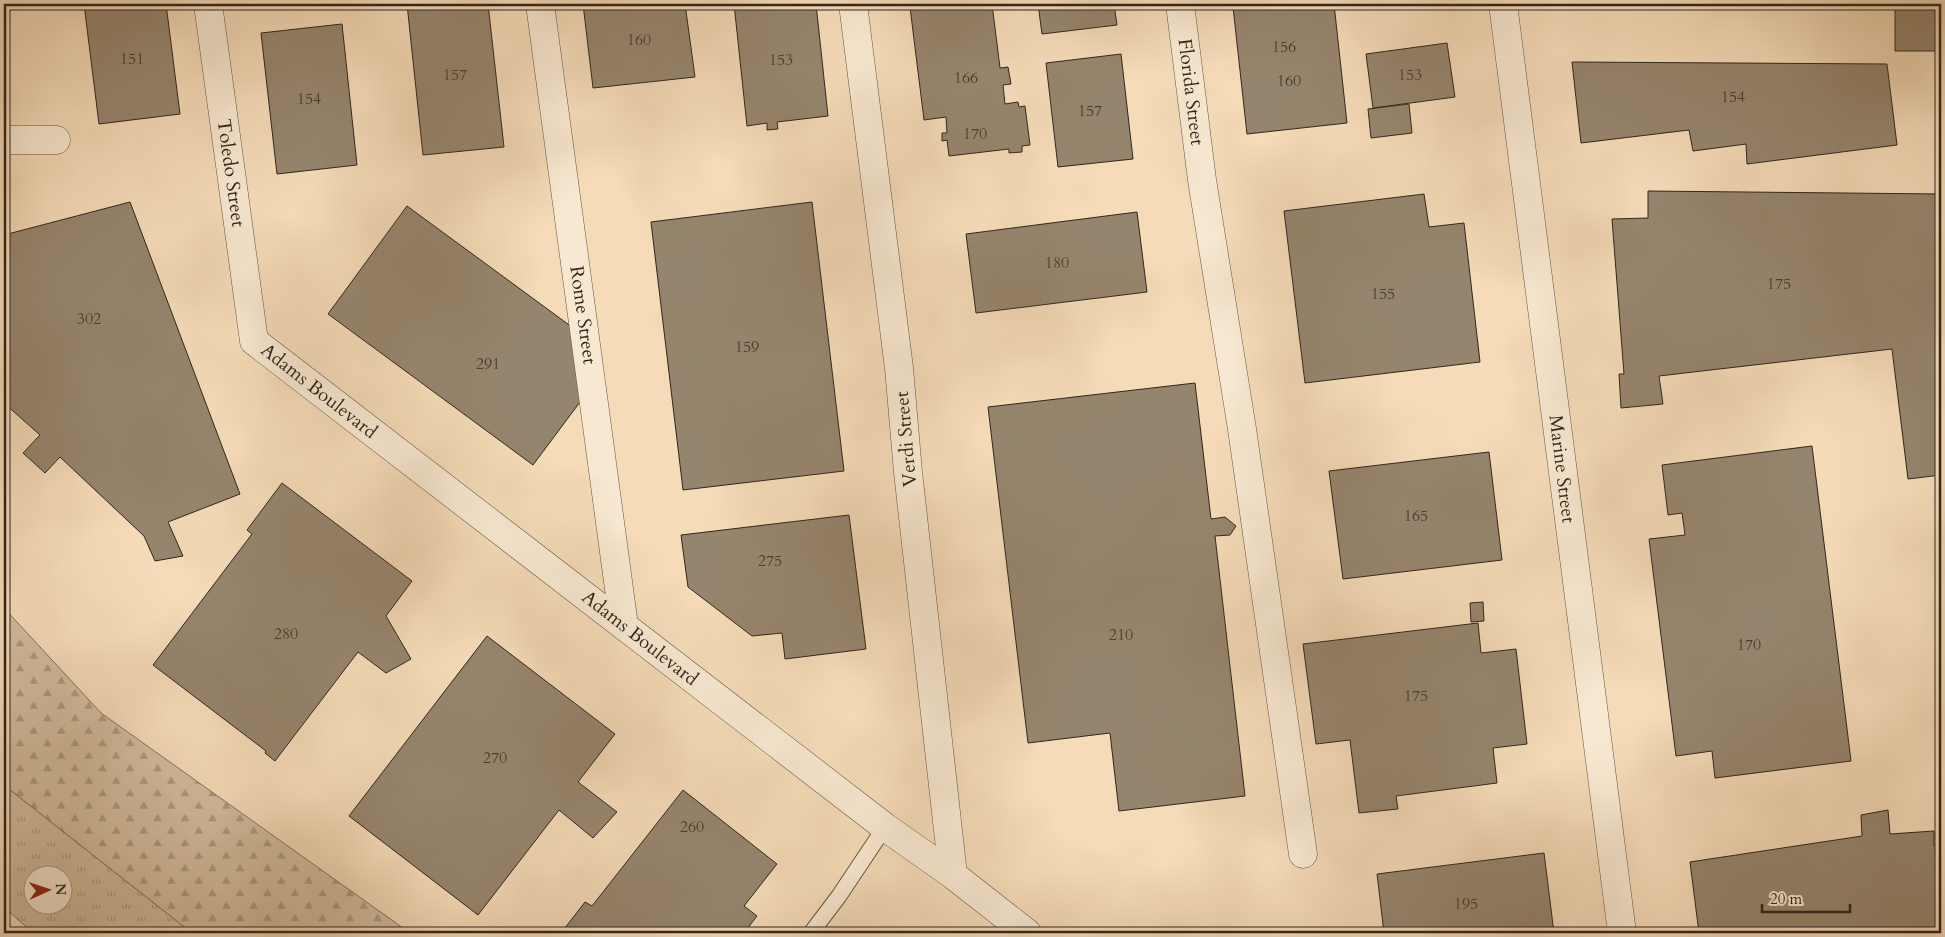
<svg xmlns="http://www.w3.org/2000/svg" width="1945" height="937" viewBox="0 0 1945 937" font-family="Cardo,serif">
	<defs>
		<pattern id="grass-tufts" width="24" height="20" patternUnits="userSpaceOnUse" patternTransform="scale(1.25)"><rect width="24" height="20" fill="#d3bc9e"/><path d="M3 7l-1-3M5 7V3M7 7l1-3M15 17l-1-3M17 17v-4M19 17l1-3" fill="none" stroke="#ac9980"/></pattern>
		<pattern id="forest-firs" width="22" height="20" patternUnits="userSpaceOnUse" patternTransform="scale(1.25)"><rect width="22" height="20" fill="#d3bc9e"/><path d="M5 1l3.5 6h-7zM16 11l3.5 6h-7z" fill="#ac9980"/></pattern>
	</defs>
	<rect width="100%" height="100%" fill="#f5dbb8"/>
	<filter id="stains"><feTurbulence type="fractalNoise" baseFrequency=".004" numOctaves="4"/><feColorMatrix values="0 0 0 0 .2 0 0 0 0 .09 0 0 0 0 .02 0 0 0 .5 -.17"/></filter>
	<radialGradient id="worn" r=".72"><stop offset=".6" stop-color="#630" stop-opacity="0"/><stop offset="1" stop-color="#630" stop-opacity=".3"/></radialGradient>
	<path fill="url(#grass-tufts)" stroke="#81725e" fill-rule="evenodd" d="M4,785L192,933H33L4,907ZM32,874H62V904H32Z"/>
	<polygon fill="url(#forest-firs)" stroke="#81725e" points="4,608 101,713 410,933 192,933 4,785"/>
	<g fill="#96856e" stroke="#2f271d">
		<polygon points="84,4 166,4 180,114 99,124"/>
		<polygon points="407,4 488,4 504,147 423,155"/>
		<polygon points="583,4 685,4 695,77 593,88"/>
		<polygon points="734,4 816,4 828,116 777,122 778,129 767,130 767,123 747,126"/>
		<polygon points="934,4 992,4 1000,68 1008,67 1011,84 1003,85 1005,104 1018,102 1019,107 1025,106 1030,145 1022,146 1022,152 1009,153 1009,149 949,156 947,140 942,141 942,133 947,133 946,117 924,120 910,7"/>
		<polygon points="1038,4 1114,4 1117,25 1042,34"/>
		<polygon points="1264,4 1334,4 1347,123 1247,134 1233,7"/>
		<rect x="1895" y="4" width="46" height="47"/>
		<polygon points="342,24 357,165 277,174 261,33"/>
		<polygon points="1447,43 1455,97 1373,108 1366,54"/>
		<polygon points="1121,54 1133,159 1058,167 1046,63"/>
		<polygon points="1572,62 1887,64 1897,145 1747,164 1746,144 1693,151 1689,130 1581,143"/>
		<polygon points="1409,104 1412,133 1371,138 1368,109"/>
		<polygon points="1648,191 1941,194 1941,475 1908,479 1892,349 1659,376 1663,404 1621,408 1619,374 1624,374 1612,219 1648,218"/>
		<polygon points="1424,194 1429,227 1464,223 1480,362 1305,383 1284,211"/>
		<polygon points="130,202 240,494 168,522 183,556 155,561 144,536 60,457 45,473 23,453 40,435 4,403 4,235"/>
		<polygon points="812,202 844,471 683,490 651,222"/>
		<polygon points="407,206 576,330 583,398 533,465 328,314"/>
		<polygon points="1137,212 1147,292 976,313 966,234"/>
		<polygon points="1195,383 1211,519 1225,517 1236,526 1230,535 1215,536 1245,796 1119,811 1110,733 1028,743 988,407"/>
		<polygon points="1812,446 1851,761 1715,778 1712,751 1676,756 1649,539 1685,535 1682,513 1668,515 1662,465"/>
		<polygon points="1489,452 1502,560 1343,579 1329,471"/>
		<polygon points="282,483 412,581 386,616 411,659 386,673 358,652 275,761 265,753 266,751 153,665 252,534 247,530"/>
		<polygon points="849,515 866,649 785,659 782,633 752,636 688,587 681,535"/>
		<polygon points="1941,558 1941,591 1937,559"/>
		<polygon points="1483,602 1484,621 1471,622 1470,603"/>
		<polygon points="1478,623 1481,653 1516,649 1527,744 1493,748 1497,783 1396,796 1398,809 1359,813 1350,740 1316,744 1303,644"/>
		<polygon points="487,636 615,734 578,782 617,812 593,838 559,810 478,915 349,816"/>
		<polygon points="683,790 777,864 744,906 757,916 744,933 732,933 725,927 720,933 561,933 585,902 592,906"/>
		<polygon points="1888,810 1890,834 1934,831 1934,846 1941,844 1941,933 1699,933 1690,862 1862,836 1861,815"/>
		<polygon points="1544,853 1554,933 1384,933 1377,874"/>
	</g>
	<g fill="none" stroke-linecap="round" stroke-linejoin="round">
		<g stroke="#605444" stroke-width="17">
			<polyline id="lane" points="811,933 839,896 885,827"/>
		</g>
		<g stroke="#605444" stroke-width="29">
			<g id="street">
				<polyline points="208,4 254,341 885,827 953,875 1027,933"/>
				<polyline points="540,4 624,626"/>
				<polyline points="853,4 899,368 908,472 953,875"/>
				<polyline points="1180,4 1202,180 1242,429 1303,854"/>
				<polyline points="1503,4 1622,933"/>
				<polyline points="4,140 56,140"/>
			</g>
		</g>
		<use href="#lane" stroke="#f8e8d1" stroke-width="15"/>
		<use href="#street" stroke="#f8e8d1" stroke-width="28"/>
	</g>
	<g text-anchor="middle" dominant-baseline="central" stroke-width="4" stroke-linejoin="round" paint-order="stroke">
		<g font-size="16" fill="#493e31">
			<text x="639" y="40">160</text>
			<text x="1284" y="47">156</text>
			<text x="132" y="59">151</text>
			<text x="781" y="60">153</text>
			<text x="455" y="75">157</text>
			<text x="1410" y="75">153</text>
			<text x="966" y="78">166</text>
			<text x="1289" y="81">160</text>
			<text x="1733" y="97">154</text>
			<text x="309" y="99">154</text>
			<text x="1090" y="111">157</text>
			<text x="975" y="134">170</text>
			<text x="1057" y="263">180</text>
			<text x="1779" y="284">175</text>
			<text x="1383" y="294">155</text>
			<text x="89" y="319">302</text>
			<text x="747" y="347">159</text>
			<text x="488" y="364">291</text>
			<text x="1416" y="516">165</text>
			<text x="770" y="561">275</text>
			<text x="286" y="634">280</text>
			<text x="1121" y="635">210</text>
			<text x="1749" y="645">170</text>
			<text x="1416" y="696">175</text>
			<text x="495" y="758">270</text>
			<text x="692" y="827">260</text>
			<text x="1466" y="904">195</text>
		</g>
		<g font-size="19" fill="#2f271d" stroke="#f8e8d1">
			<text transform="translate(1191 92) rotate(83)">Florida Street</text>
			<text transform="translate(231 173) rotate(82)">Toledo Street</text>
			<text transform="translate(583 315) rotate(82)">Rome Street</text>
			<text transform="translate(319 391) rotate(38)">Adams Boulevard</text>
			<text transform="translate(906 439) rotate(-95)">Verdi Street</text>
			<text transform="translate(1562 469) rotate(83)">Marine Street</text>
			<text transform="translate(640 638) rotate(38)">Adams Boulevard</text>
		</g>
	</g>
	<rect width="1945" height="937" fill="none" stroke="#f5dbb8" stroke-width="20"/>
	<rect x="5" y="5" width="1935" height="927" fill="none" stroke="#2f271d" stroke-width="2.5"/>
	<rect x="10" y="10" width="1925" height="917" fill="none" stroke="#2f271d"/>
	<g transform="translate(48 890) rotate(87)"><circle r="24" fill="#f8e8d1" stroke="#a89b89"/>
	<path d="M0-4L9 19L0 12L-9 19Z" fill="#8f2418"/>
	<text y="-8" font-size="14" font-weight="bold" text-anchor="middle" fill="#2f271d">N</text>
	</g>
	<path d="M1762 904v8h88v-8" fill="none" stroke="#2f271d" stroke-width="2.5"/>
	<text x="1770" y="904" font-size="15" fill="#2f271d" stroke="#f8e8d1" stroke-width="4" paint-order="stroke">20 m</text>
	<rect width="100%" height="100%" filter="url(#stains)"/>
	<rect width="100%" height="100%" fill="url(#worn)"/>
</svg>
